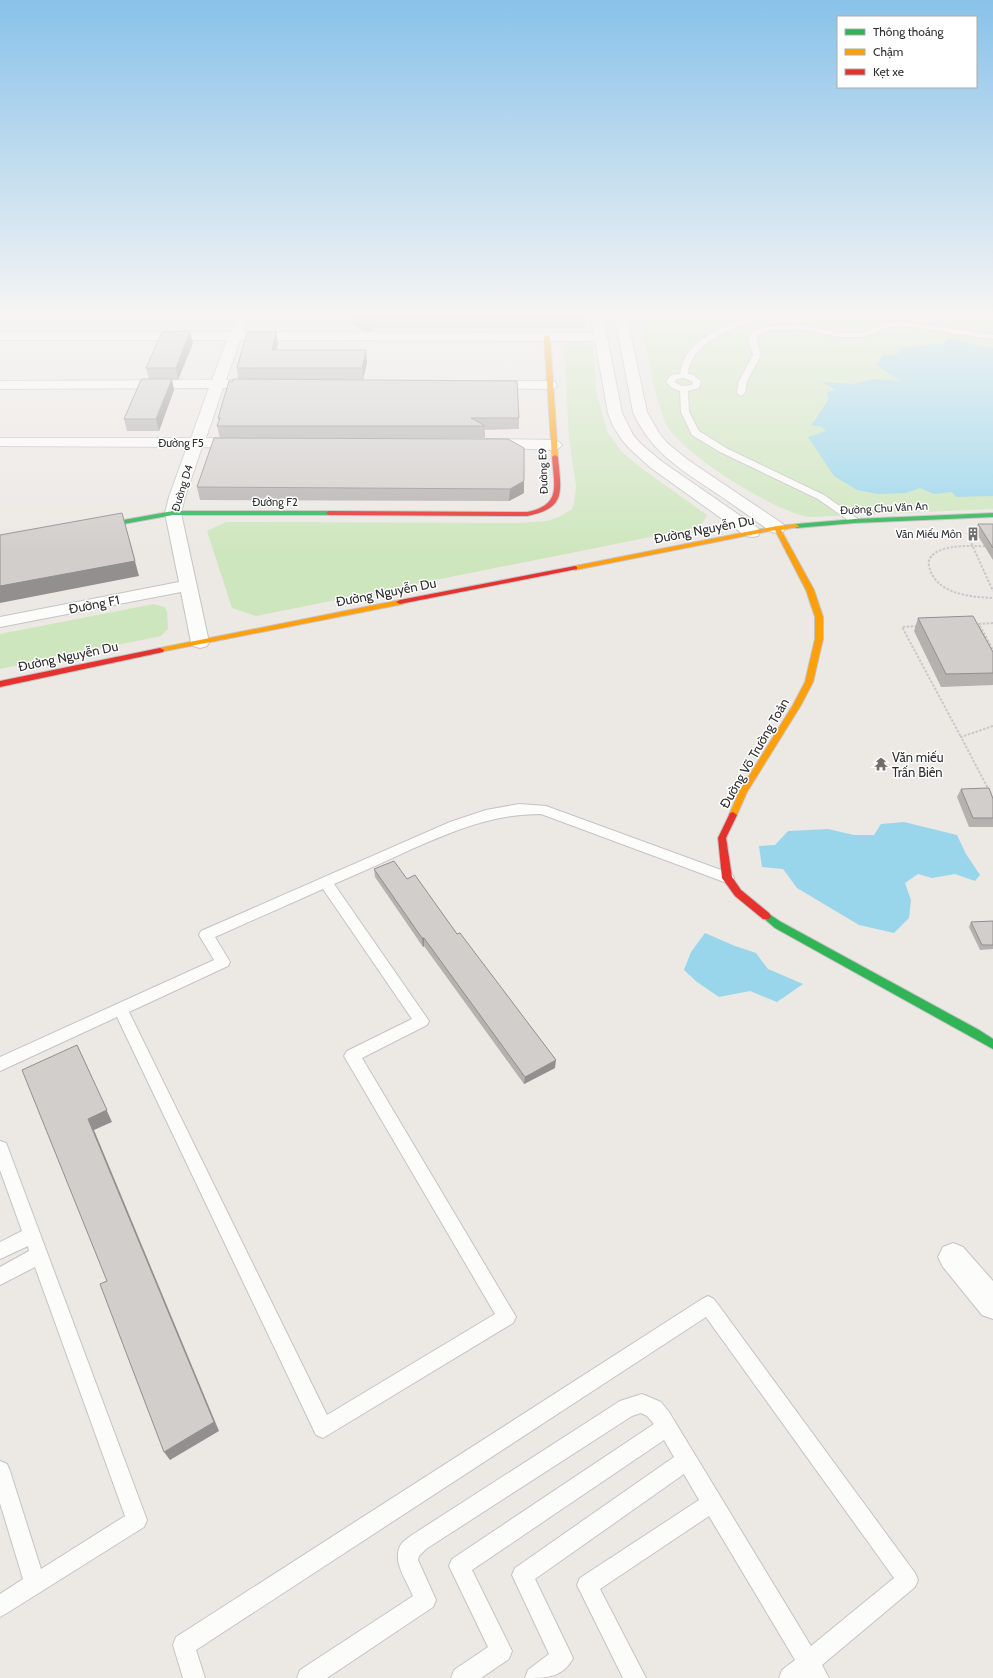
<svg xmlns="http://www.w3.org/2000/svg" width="993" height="1678" viewBox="0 0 993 1678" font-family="Cabin,sans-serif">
	<rect width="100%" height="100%" fill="#ece8e4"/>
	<g fill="#cee6be">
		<path d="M640,317H993V509L809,517C775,512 683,455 666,424C663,419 662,412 660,407C650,378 647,347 640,317Z"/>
		<polygon points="572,342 583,342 593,345 597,396 608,433 621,451 641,468 707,515 700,527 256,616 232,608 207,531 226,522 518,523 547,521 561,516 572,509 574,503 576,486 569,439 564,346"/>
		<polygon points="154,604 164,607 167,611 168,629 161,636 0,669 0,634"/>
	</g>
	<g fill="#99d6ec">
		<polygon points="949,337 974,345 993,348 993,496 956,497 952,492 934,494 920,488 906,493 878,494 857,490 834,476 808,437 826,431 821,427 811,425 816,419 828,400 827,392 836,390 822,382 854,384 874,379 901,381 876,365 884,355 898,354 901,348 932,344 943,345"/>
		<polygon points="904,822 957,835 966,854 980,875 975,881 955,874 932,878 918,874 905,883 911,900 909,918 894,933 859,925 797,888 783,869 762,867 759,846 775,845 788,831 828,829 854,835 874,835 881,824"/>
		<polygon points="705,933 735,946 756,953 768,969 803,984 777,1002 750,991 719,997 697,982 684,970 691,952"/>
	</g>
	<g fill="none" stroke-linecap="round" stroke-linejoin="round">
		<g stroke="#c5c4c5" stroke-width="2">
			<g id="lane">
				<path d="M750,317H762C757,321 748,323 742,325C718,334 691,347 688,374L693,375L701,381L699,388L688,391L689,412L699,431L726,448L824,495L858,519L860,521L858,523H852L818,499L720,452L692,435L681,412L680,391L672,388L666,382L671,375L680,374C684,340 722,327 750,317ZM684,378L693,382L692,385L682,386L674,382L677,379Z"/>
				<polygon points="904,322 993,335 993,339 904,326 889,327 863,337 839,337 801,329 770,330 759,335 756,339 761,355 747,381 745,393 741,396 737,393 739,381 753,355 748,339 753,331 769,326 801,325 839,333 862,333 885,323"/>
				<path d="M519,804L546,806L732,874L734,878L732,882L727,883L541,814C492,814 456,830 412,849C386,861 360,873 334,884L429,1021L427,1025L362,1058L516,1317L513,1323L323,1438L316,1435L117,1017L0,1071V1057L214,960L199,935L201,931L450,822L486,810ZM323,889L412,1019L347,1051L344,1056L495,1314L327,1415L129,1012L228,966L230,962L215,937Z"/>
				<polygon points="0,1141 6,1143 8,1148 147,1520 144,1527 7,1613 0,1617 0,1594 23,1579 0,1503 0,1461 7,1464 10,1471 41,1569 125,1516 35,1267 0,1285 0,1267 29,1251 28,1246 0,1259 0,1242 22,1231 0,1170"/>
				<path d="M708,1296L714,1299L915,1573L918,1580L915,1587L822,1665L829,1678H779L782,1670L795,1660L709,1516L600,1589L646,1678H623L577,1585L580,1578L699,1500L684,1474L535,1579L573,1658C563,1678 546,1678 525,1678L528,1670L549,1654L512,1575L515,1568L674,1457L664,1440L472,1570L512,1651L509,1659L481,1678H451L454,1670L488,1647L449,1566L452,1559L654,1424L647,1416L641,1413L632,1416L426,1549L419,1556L418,1560L436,1600L433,1607L327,1678H297L300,1670L413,1596C407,1581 390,1559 402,1543C405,1540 409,1537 412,1535L620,1401L642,1394L661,1402L669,1412L811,1646L894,1578L706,1317L196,1650L205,1678H183L173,1645L176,1637L702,1299Z"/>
			</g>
		</g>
		<g stroke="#c5c4c5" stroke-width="2">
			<g id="street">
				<polygon points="236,317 248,317 243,332 593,333 591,317 603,317 622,413 633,435 641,444 661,461 758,528 760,532 758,536 752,537 746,536 651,468 631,450 622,440 613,426 608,413 595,341 240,340 226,380 257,380 262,381 264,384 262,387 257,388 223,388 206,438 241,438 246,440 249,443 246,446 241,448 202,447 185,497 181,513 209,642 207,646 200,648 193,646 191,642 181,592 0,627 0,617 179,582 165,513 169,497 187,447 0,446 0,438 191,438 209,388 0,389 0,381 212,380 227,340 0,340 0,332 230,332"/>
				<path d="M615,317H627L647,412L659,433L667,443L688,460L783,524L785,528L783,532L777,533L771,532C751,517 731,503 710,489C677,467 650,450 633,412Z"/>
				<polygon points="487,381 550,381 555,382 557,385 555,388 550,389 482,388 480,385 482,382"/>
				<polygon points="487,439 554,440 559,442 562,445 559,448 554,450 482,447 479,444 482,441"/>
				<polygon points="953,1243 963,1247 993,1281 993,1319 982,1315 943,1267 938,1257 943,1247"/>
			</g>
		</g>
		<g stroke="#c5c4c5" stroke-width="2">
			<g id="fast">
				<polygon points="173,511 329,511 332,513 329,515 173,515 96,529 93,527 96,525"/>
				<polygon points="993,513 993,517 855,523 796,528 793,526 796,524 855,519"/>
				<polygon points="766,912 781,922 979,1030 993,1039 993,1049 775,928 761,916 763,913"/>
			</g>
		</g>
		<g stroke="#c5c4c5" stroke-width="2">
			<g id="slow">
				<polygon points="547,335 550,337 558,457 555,459 552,457 544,337"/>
				<polygon points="796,524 799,526 798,527 781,530 814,590 823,617 823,639 813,682 801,705 747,792 736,817 733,818 729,815 739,792 793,705 805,682 815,639 815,617 806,590 775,530 575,570 571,568 575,566 777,526"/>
				<polygon points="400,600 404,602 403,604 160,652 156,650 160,648"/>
			</g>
		</g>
		<g stroke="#c5c4c5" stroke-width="2">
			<g id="jam">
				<path d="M555,455L558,457C561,492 567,508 527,516L329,515L326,513L329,511L527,512C562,505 554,486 552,457Z"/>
				<polygon points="575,566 577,567 577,569 400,604 396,602 400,600"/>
				<polygon points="160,648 164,650 163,652 0,687 0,681"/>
				<polygon points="733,812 737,815 726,838 732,877 741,890 769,913 771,916 769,919 763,919 735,896 722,878 718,838 730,813"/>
			</g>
		</g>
		<polyline stroke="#c9c9c8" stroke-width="1.5" stroke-dasharray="2 1.5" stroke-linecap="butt" points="967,533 969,537"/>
		<g stroke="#c9c9c8" stroke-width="2" stroke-dasharray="2.5 1.5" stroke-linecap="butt">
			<polyline points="968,536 993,591"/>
			<path d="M993,546C975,547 951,543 935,553C930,556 928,561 929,566C935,594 970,597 993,598"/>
			<polyline points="993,623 979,624 993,650"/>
			<polyline points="917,626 902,627 961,737"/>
			<polyline points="993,726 961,737 993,798"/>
		</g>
		<use href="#lane" fill="#fcfcfb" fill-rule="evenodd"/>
		<use href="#street" fill="#fcfcfb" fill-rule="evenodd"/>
		<use href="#fast" fill="#30b455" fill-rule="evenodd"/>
		<use href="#slow" fill="#ff9f0a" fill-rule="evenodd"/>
		<use href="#jam" fill="#e5322d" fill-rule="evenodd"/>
	</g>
	<g fill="#b4b1af">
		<polygon points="350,317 585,317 584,328 373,328 373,331 364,331 351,324"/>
		<polygon points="276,332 278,344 276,350 367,362 363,380 519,418 519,429 485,430 485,438 220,438 217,426 219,422 218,418 233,381 238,379 237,368"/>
		<polygon points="193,343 178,380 172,380 174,390 159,431 127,431 124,419 149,379 146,368"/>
		<polygon points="508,439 524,493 509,501 200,500 197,487"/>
		<polygon points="978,524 993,524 993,560 975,531"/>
		<polygon points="918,618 993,673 993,685 941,687 914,631"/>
		<polygon points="961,789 993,799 993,827 969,827 957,797"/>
		<polygon points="374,869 407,879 555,1068 524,1084 424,946 423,947 375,877"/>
		<polygon points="993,921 993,949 980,950 969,927 971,922"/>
	</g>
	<g fill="#92908e">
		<polygon points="373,317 373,331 372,320"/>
		<polygon points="190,331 193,343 178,380 176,368"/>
		<polygon points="276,332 278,344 273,361 272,350"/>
		<polygon points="366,350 367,362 363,380 362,368"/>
		<polygon points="172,379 174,390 159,431 156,419"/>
		<polygon points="524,481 524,493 509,501 510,489"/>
		<polygon points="122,513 139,576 0,603 0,586"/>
		<polygon points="422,938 424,938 424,946 423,947"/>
		<polygon points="77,1045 112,1122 94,1130 219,1431 170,1460 164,1452 88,1119"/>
		<polygon points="556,1060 555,1068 524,1084 525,1077"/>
	</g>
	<g fill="#d1cecb" stroke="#92908e">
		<polygon points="358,317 372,317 372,320 363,320"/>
		<polygon points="190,331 176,368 146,368 162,332"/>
		<polygon points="247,332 276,332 272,350 366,350 362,368 237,368"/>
		<polygon points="142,379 172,379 156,419 124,419 140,382"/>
		<polygon points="233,379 517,381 519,418 471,418 485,426 217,426 220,418 218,418 229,381 233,381"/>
		<polygon points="214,438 508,439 524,448 524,481 510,489 197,487"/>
		<polygon points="122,513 135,561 0,586 0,535"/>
		<polygon points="978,524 993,524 993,548"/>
		<polygon points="973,616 993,652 993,673 946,674 918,618"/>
		<polygon points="989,788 993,799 993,818 973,818 961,789"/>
		<polygon points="394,861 407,879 415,875 457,934 460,933 556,1060 525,1077 424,938 422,938 374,869"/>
		<polygon points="993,921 993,945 982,945 971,922"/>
		<polygon points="77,1045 107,1110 88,1119 214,1422 164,1452 100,1284 107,1281 22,1070"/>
	</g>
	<linearGradient id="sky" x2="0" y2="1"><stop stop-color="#88c2ea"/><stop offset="0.57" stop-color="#f6f5f3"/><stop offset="1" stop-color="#f6f5f3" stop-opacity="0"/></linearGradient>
	<rect width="993" height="552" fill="url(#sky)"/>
	<defs>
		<g id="building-bare" transform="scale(1.08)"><path d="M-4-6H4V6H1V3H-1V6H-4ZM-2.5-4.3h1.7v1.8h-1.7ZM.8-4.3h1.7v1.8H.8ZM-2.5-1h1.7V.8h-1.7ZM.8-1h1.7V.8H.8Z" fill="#706f6e" stroke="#fff" stroke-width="2.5" paint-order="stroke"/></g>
		<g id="temple-bare" transform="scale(1.08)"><path d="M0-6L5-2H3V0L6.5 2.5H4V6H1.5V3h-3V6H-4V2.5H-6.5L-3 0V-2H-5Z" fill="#706f6e" stroke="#fff" stroke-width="2.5" paint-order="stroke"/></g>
	</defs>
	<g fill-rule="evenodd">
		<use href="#building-bare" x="973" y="534"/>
		<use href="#temple-bare" x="881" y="764"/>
	</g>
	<g text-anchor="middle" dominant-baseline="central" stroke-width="3" stroke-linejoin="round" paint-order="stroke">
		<g font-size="11" fill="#2e2e2e" stroke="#fff">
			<text x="181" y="443">Đường F5</text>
			<text transform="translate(543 471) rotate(-92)">Đường E9</text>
			<text transform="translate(182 488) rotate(-73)">Đường D4</text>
			<text x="275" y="502">Đường F2</text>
			<text transform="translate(884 508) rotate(-3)">Đường Chu Văn An</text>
		</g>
		<g font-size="11" fill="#2e2e2e" stroke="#fff" text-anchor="end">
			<text x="962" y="534">Văn Miếu Môn</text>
		</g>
		<g font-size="13" fill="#2e2e2e" stroke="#fff">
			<text transform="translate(704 529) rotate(-11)">Đường Nguyễn Du</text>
			<text transform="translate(386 592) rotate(-11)">Đường Nguyễn Du</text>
			<text transform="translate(94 604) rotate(-11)">Đường F1</text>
			<text transform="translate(68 656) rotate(-12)">Đường Nguyễn Du</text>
			<text transform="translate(754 753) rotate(-60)">Đường Võ Trường Toản</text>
		</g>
		<g font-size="13" fill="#2e2e2e" stroke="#fff" text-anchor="start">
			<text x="892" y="757">Văn miếu<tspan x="892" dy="15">Trấn Biên</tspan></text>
		</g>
	</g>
	<rect x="837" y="16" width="140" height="72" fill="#ffffff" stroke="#ababab"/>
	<rect x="845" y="29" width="20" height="6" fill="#30b455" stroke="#ababab"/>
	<text x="873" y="36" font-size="12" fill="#2e2e2e">Thông thoáng</text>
	<rect x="845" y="49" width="20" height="6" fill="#ff9f0a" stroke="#ababab"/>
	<text x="873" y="56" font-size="12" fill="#2e2e2e">Chậm</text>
	<rect x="845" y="69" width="20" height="6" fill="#e5322d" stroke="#ababab"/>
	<text x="873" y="76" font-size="12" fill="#2e2e2e">Kẹt xe</text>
</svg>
